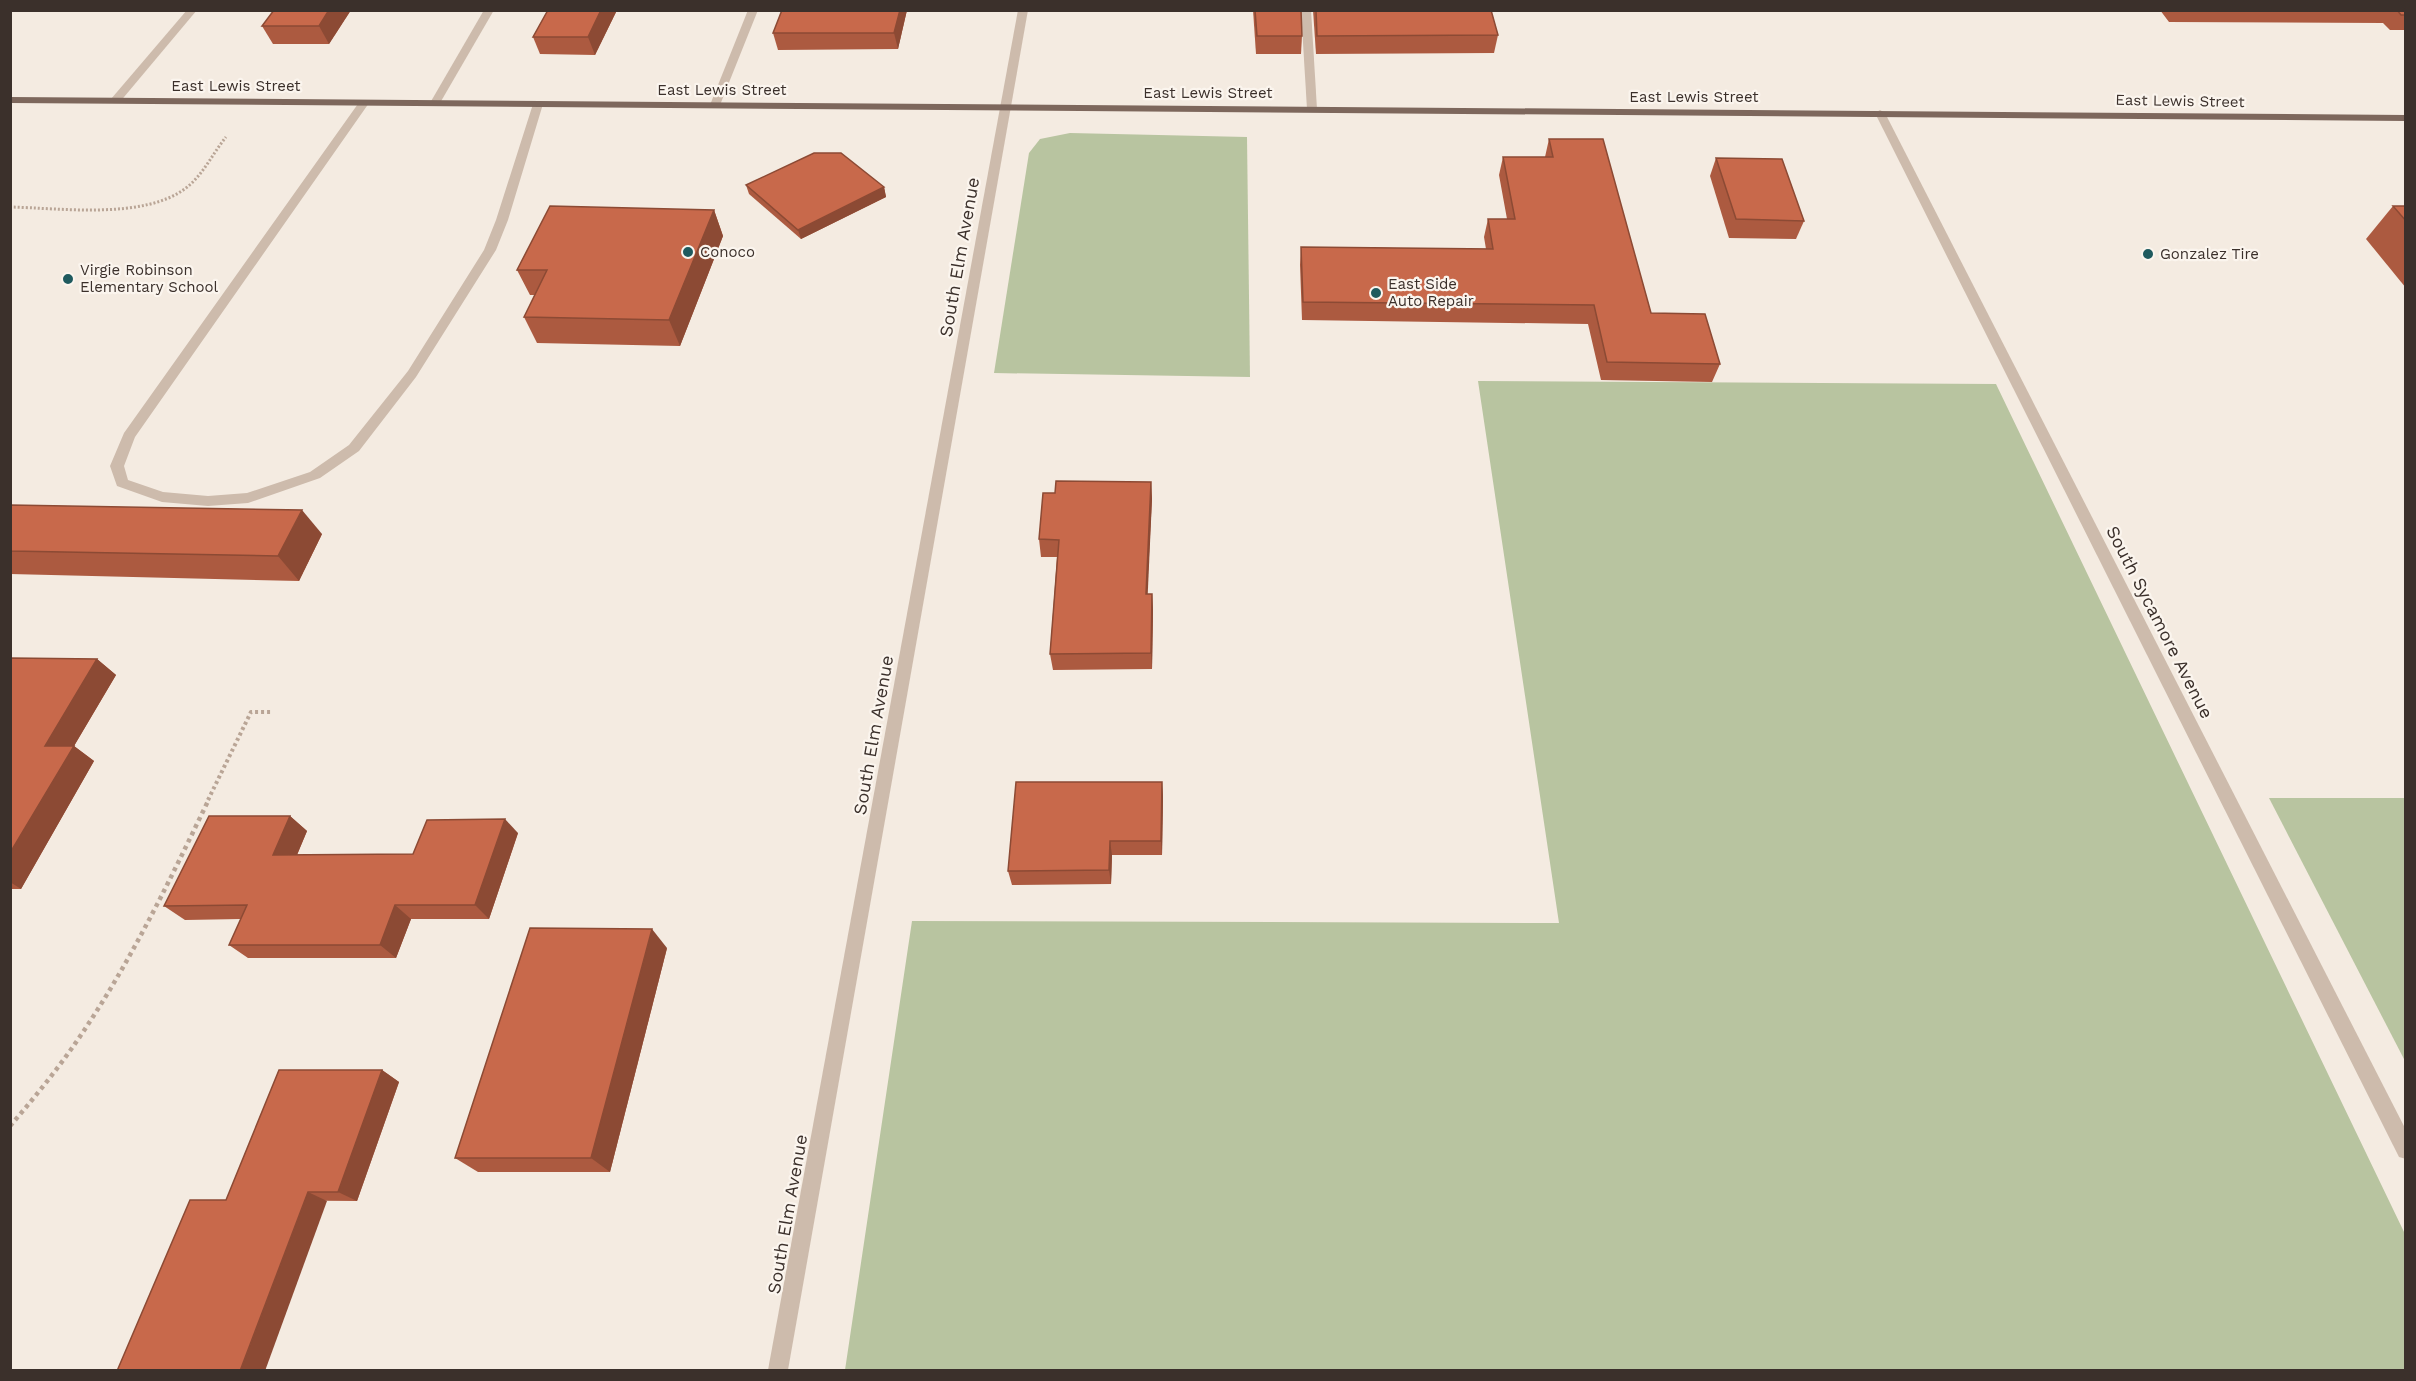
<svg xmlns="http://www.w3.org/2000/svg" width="2416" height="1381" viewBox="0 0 2416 1381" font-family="'Work Sans',sans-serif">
	<rect width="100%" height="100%" fill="#f4ebe1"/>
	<g fill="#b8c4a0">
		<polygon points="1070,133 1247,137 1250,377 994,373 1029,153 1040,139"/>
		<polygon points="1478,381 1996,384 2405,1234 2405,1370 845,1370 912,921 1559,923"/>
		<polygon points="2269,798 2405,798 2405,1061"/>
	</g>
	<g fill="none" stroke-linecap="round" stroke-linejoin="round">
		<path stroke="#b9a596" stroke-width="3" stroke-dasharray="2 2" stroke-linecap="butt" d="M10,207C60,208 144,220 186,188C203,175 213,153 226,137"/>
		<polyline stroke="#b9a596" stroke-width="4" stroke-dasharray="3 3" stroke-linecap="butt" points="208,800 251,712 272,712"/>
		<path stroke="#b9a596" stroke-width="4.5" stroke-dasharray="4 4" stroke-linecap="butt" d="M10,1126C36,1096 61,1065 83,1032C132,959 171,878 209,799"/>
		<g fill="#cdbbac" fill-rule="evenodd">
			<polygon points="187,10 197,10 119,103 111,103 111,99"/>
			<polygon points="748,10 758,10 720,105 711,107 710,105"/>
			<polygon points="1301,10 1311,10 1317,109 1312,112 1307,109"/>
		</g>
		<g fill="#cdbbac" fill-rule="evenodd">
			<polygon points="484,10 494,10 440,103 431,105 430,103"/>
			<polygon points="1018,10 1028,10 788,1370 768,1370"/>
			<polygon points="364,100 369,103 135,437 124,466 128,480 163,492 208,496 247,493 310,472 349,445 408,371 484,250 496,220 533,104 542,102 543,104 508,220 496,250 416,377 359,451 320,478 248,503 208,506 162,502 117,486 110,466 124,433 360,101"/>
			<polygon points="1880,110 1885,113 2406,1130 2406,1159 2399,1157 1875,113"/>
		</g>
		<polygon fill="#7d675c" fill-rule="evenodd" points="10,97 2406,115 2406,121 10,103"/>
	</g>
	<g fill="#ac5a40">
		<polygon points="274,10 351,10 329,44 273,44 262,26"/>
		<polygon points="548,10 617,10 595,55 540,54 533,37"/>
		<polygon points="907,10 898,49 778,50 773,33"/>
		<polygon points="1253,10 1301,10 1302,36 1301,54 1256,54"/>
		<polygon points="1313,10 1491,10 1498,35 1494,53 1316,54"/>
		<polygon points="2160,10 2406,10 2406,30 2390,30 2383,23 2169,22"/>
		<polygon points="1549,139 1651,313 1720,364 1712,382 1601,380 1588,324 1302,320 1300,265 1301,247 1486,249 1484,237 1488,219 1507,219 1499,175 1503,157 1545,157"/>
		<polygon points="1716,158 1804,221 1796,239 1729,238 1710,176"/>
		<polygon points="746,185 884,187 886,197 801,239 749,194"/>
		<polygon points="2393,206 2406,206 2406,288 2366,239"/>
		<polygon points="714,210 723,236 680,346 537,343 524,317 535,295 530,295 517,270"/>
		<polygon points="1151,482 1152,499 1147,594 1152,594 1153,610 1152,669 1053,670 1050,654 1057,557 1041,557 1039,539 1055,493"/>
		<polygon points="10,505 322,534 299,581 10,574"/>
		<polygon points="10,658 97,659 116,675 74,746 94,761 21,889 10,889"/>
		<polygon points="1162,782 1163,797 1162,855 1112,855 1111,884 1012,885 1008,871"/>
		<polygon points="290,816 307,831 297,855 413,854 518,833 489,919 411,919 396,958 248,958 229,945 241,919 185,920 164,906"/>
		<polygon points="667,948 610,1172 478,1172 455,1158"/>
		<polygon points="382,1070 399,1082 357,1201 226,1200"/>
	</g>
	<g fill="#8c4a34">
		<polygon points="329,10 351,10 329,44 319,26"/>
		<polygon points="601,10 617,10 595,55 588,37"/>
		<polygon points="900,10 907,10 898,49 894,33"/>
		<polygon points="884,187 886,197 801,239 798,230"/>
		<polygon points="714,210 723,236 680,346 669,320"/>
		<polygon points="1151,482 1152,499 1147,610 1146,594"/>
		<polygon points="302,510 322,534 299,581 278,556"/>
		<polygon points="1152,594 1153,610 1152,669 1151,653"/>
		<polygon points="97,659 116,675 74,746 94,761 21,889 10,882 10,853 45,746"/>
		<polygon points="1162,782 1163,797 1162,855 1161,841"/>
		<polygon points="290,816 307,831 291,869 273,855"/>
		<polygon points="505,819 518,833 489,919 475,905"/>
		<polygon points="1110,841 1112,855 1111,884 1109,870"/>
		<polygon points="395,905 411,919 396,958 380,945"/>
		<polygon points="652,929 667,948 610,1172 591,1158"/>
		<polygon points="382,1070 399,1082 357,1201 338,1192"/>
		<polygon points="308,1192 327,1201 265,1371 240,1371"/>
	</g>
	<g fill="#c8694b" stroke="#8c4a34" stroke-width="1.5">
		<polygon points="274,10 329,10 319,26 262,26"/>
		<polygon points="548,10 601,10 588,37 533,37"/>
		<polygon points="782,10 900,10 894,33 773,33"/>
		<polygon points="1255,10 1301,10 1302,36 1257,36"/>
		<polygon points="1316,10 1491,10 1498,35 1317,36"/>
		<polygon points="2397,10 2406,10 2406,15 2401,15"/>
		<polygon points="1549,139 1603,139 1651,313 1705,314 1720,364 1607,362 1594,305 1303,302 1301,247 1493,249 1488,219 1515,219 1503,157 1553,157"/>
		<polygon points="814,153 841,153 884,187 798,230 746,185"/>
		<polygon points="1716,158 1782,159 1804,221 1736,219"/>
		<polygon points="550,206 714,210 669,320 524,317 547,270 517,270"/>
		<polygon points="2393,206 2406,206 2406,221"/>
		<polygon points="1056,481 1151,482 1146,594 1152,594 1151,653 1050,654 1059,540 1039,539 1043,493 1055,493"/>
		<polygon points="10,505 302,510 278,556 10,551"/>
		<polygon points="10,658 97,659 45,746 74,746 10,853"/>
		<polygon points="1016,782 1162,782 1161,841 1110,841 1109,870 1008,871"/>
		<polygon points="209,816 290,816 273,855 413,854 427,820 505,819 475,905 395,905 380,945 229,945 247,905 164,906"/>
		<polygon points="530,928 652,929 591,1158 455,1158"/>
		<polygon points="279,1070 382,1070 338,1192 308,1192 240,1371 117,1371 190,1200 226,1200"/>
	</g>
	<g fill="#1f5a5e" stroke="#fbf5ee" stroke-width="2">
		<circle cx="688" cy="252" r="6"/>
		<circle cx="2148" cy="254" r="6"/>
		<circle cx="68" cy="279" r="6"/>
		<circle cx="1376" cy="293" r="6"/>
	</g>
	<g text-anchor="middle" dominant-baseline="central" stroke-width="4.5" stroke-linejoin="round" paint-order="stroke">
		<g font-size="15" fill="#3b302b" stroke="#fbf5ee">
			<text x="236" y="86">East Lewis Street</text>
			<text x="722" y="90">East Lewis Street</text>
			<text x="1208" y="93">East Lewis Street</text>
			<text x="1694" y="97">East Lewis Street</text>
			<text transform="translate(2180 101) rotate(1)">East Lewis Street</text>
		</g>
		<g font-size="15" fill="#3b302b" stroke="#fbf5ee" text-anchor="start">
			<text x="700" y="252">Conoco</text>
			<text x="2160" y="254">Gonzalez Tire</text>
			<text x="80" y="270">Virgie Robinson<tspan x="80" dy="17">Elementary School</tspan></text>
			<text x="1388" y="284">East Side<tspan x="1388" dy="17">Auto Repair</tspan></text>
		</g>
		<g font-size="18" fill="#3b302b" stroke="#fbf5ee">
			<text transform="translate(959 257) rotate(-80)">South Elm Avenue</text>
			<text transform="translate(2160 622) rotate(63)">South Sycamore Avenue</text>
			<text transform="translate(873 735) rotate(-80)">South Elm Avenue</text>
			<text transform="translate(787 1214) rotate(-80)">South Elm Avenue</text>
		</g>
	</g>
	<rect width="2416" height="1381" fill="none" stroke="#3b302b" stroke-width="24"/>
</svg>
